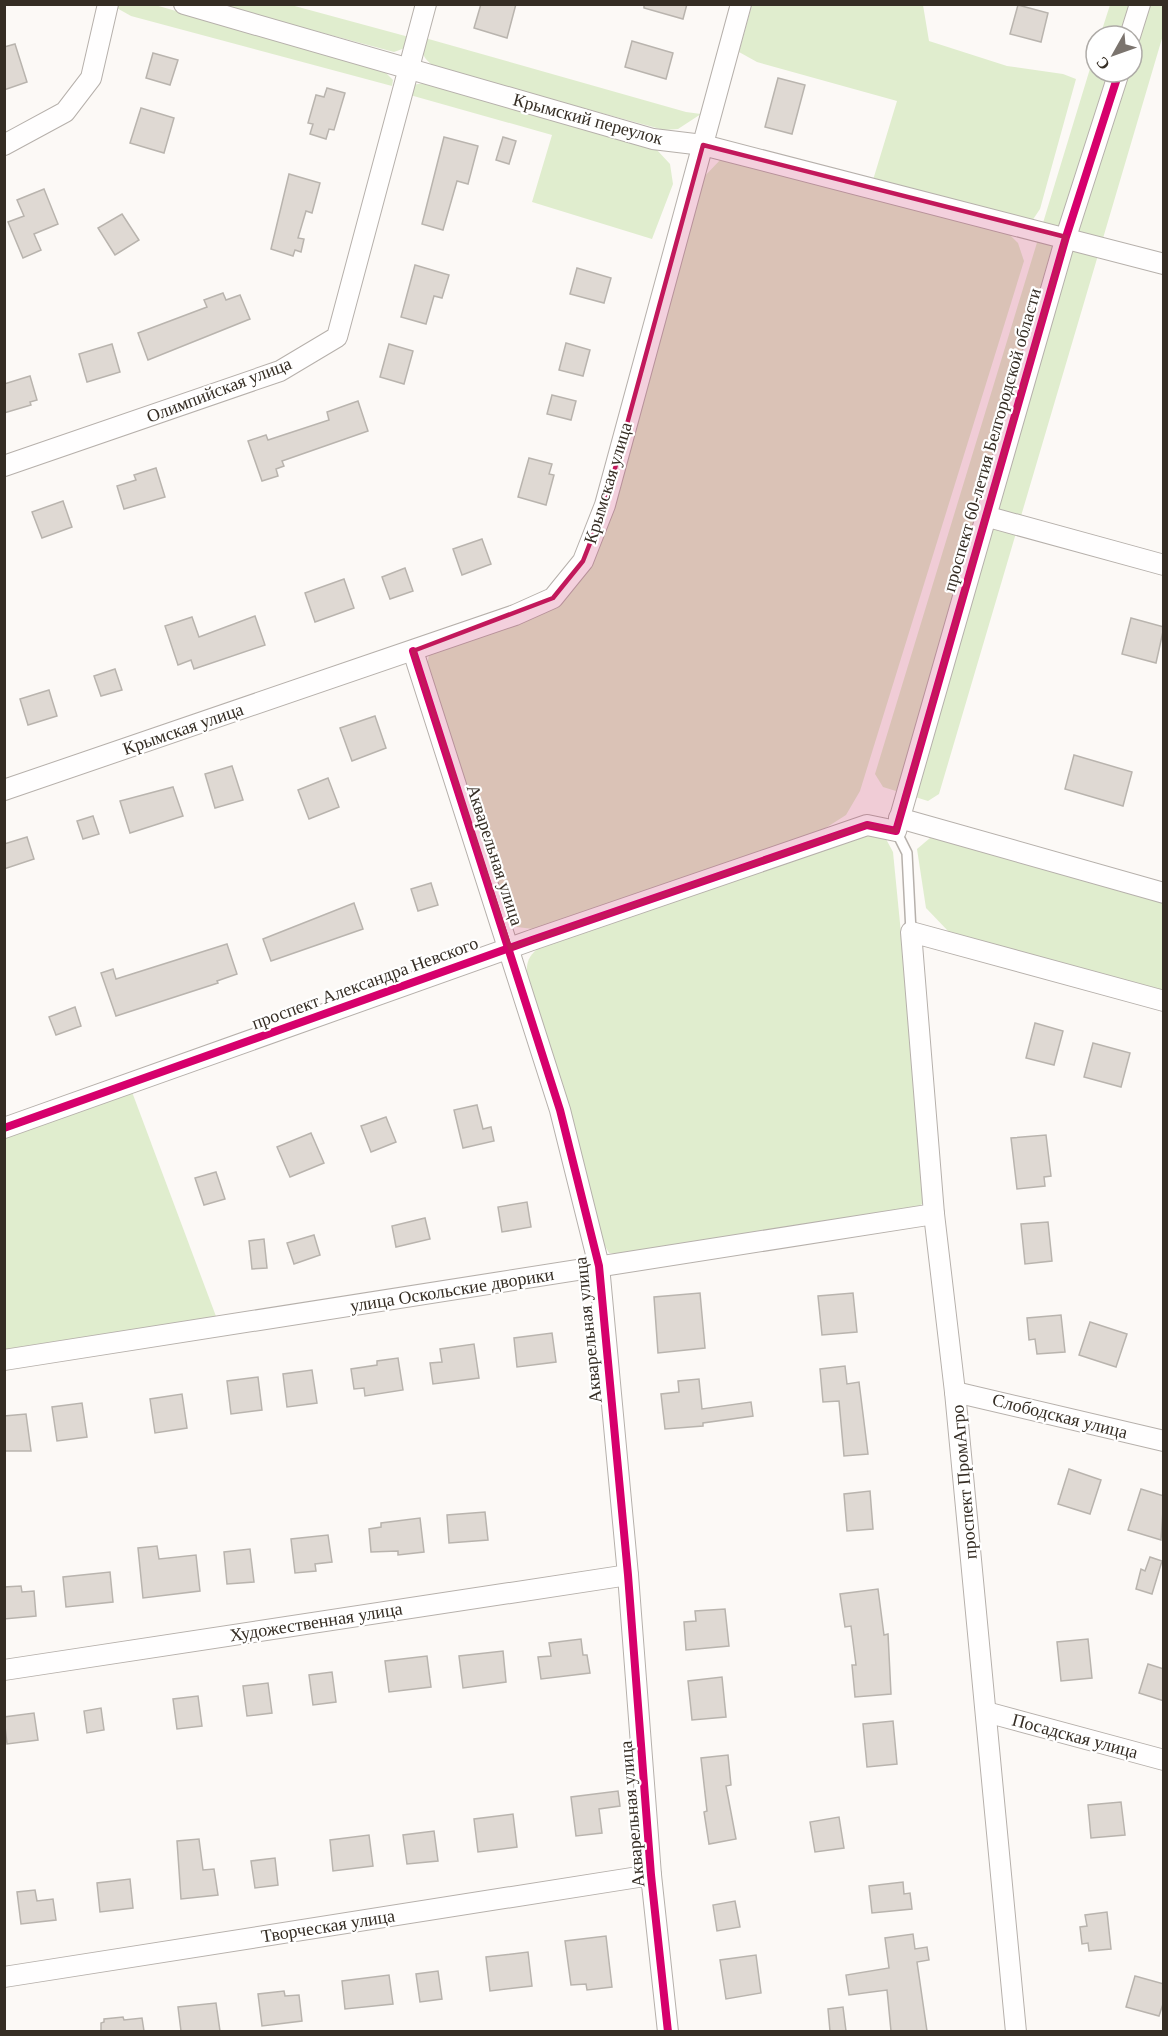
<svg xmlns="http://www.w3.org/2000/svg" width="1168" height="2036" viewBox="0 0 1168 2036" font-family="Georgia,serif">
	<rect width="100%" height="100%" fill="#fcf9f6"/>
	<g fill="#e0edce">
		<polygon points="119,5 155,5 383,70 393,80 392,86 131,16 115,7"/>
		<polygon points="218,5 291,5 409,37 405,48 394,52"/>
		<polygon points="752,5 923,5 929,41 1007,66 1063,74 1076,79 1040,209 1032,221 873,180 897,101 757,62 739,52"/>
		<polygon points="1110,5 1163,5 1163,35 939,794 928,801 883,787 875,774 1096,49 1096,72 1132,72 1132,36 1100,36"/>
		<path d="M425,38L686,112L701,114L678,129L664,130L436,68C423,58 420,54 425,38Z"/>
		<polygon points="424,83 657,150 670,164 673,184 652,239 532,202 552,135 410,95 412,85"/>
		<polygon points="722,158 1003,228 1018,243 1024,261 860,791 846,815 824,829 533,929 517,927 509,917 426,671 429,655 442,646 574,586 701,180"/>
		<path d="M864,833L886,839L893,852L926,1188L925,1202L915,1209L623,1255L609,1253L602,1241L528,983C526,968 525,960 537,949Z"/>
		<polygon points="930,838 944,838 1163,900 1163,990 949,932 926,908 917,849"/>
		<polygon points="132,1092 217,1319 5,1352 4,1138"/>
	</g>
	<g fill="#dfd9d3" stroke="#b9b4ae" stroke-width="1.5">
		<polygon points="481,4 516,4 507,38 474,28"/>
		<polygon points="644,4 687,4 683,19 644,8"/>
		<polygon points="1018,5 1048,13 1041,42 1010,34"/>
		<polygon points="632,41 673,53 666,79 625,67"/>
		<polygon points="15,44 27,82 4,90 4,47"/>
		<polygon points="153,53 178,60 170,85 146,78"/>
		<polygon points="778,78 805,85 792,134 765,127"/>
		<polygon points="327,88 345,93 334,130 329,129 326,139 310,134 313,124 308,123 316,95 324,97"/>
		<polygon points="141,108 174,118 164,153 130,143"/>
		<polygon points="444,137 478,146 468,184 457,181 443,230 422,224"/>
		<polygon points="503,137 516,141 509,164 496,160"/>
		<polygon points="289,174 320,183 312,213 306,211 298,238 304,239 301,252 295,250 293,256 271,249"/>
		<polygon points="44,189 58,224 34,234 41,250 23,258 8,222 24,216 17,200"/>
		<polygon points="122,214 139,240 115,255 98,228"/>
		<polygon points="415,265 449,275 442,298 434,296 426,324 401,317"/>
		<polygon points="577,268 611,278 604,303 570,294"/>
		<polygon points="223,293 226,300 240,295 250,319 148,360 138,333 207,307 204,300"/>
		<polygon points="566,343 590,350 583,376 559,370"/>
		<polygon points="112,344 120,372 87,382 79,354"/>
		<polygon points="389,344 413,351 404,384 380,377"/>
		<polygon points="30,376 37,400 30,402 31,405 4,413 4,384"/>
		<polygon points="552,395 576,401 571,420 547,414"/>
		<polygon points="358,401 368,431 282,461 284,466 276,469 278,476 262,481 248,441 266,435 268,440 329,420 327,412"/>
		<polygon points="529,458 552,464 549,474 554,475 546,505 518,497"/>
		<polygon points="156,468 165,497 124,509 117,486 136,480 134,475"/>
		<polygon points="63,501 72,527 42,538 32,512"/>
		<polygon points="482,539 491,564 462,575 453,549"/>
		<polygon points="405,568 413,591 390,599 382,577"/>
		<polygon points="344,579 354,608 315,622 305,593"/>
		<polygon points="255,616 265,645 194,669 191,660 178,665 165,626 192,617 199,637"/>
		<polygon points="1131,618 1164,627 1156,663 1122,654"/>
		<polygon points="115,669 122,690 101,696 94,676"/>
		<polygon points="49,690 57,716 28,725 20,699"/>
		<polygon points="375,716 386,748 352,761 340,728"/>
		<polygon points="1074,755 1132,772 1123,806 1065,789"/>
		<polygon points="232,766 243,800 215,808 205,774"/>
		<polygon points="328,778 339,807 309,819 298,790"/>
		<polygon points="173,787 183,816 130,833 120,801"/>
		<polygon points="93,816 99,834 83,839 77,821"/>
		<polygon points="27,837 34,859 4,869 4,844"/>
		<polygon points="431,883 438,905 418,911 411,889"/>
		<polygon points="354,903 363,929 271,961 263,939"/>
		<polygon points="227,944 237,974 217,981 218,983 116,1016 101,973 113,969 116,979"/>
		<polygon points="75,1007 81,1026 56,1035 49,1017"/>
		<polygon points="1035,1023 1063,1031 1054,1065 1026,1058"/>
		<polygon points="1093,1043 1130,1053 1121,1087 1084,1077"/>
		<polygon points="477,1105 483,1129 491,1127 494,1141 463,1148 454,1110"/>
		<polygon points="386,1117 396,1142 371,1152 361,1126"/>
		<polygon points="311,1133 324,1163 290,1177 277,1147"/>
		<polygon points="1046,1135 1051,1176 1044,1177 1045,1186 1017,1189 1011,1138"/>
		<polygon points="216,1172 225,1199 204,1205 195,1178"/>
		<polygon points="527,1202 531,1227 502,1232 498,1207"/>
		<polygon points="425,1218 430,1239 396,1247 392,1226"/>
		<polygon points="1048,1222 1052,1261 1025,1264 1021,1224"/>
		<polygon points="314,1235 320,1255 294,1264 287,1243"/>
		<polygon points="264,1239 267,1268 252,1269 249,1241"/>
		<polygon points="700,1293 705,1348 658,1353 654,1297"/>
		<polygon points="853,1293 857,1332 822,1335 818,1296"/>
		<polygon points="1061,1315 1065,1352 1037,1354 1035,1339 1029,1340 1027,1318"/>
		<polygon points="1090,1322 1127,1334 1116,1367 1079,1355"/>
		<polygon points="552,1333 556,1362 517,1367 514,1338"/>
		<polygon points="474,1344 479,1378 433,1384 430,1363 442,1362 440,1349"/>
		<polygon points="398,1358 403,1390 365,1396 364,1388 354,1389 351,1369 377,1365 377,1361"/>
		<polygon points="845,1366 847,1384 859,1382 868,1454 844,1456 839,1401 823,1402 820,1369"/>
		<polygon points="312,1370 317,1403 287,1407 283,1374"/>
		<polygon points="258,1377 262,1410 231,1414 227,1381"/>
		<polygon points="699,1379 702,1409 751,1402 753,1416 703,1423 703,1426 665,1429 661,1394 679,1392 678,1381"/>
		<polygon points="182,1394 187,1428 155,1433 150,1399"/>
		<polygon points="82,1403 87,1437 57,1441 52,1407"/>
		<polygon points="26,1414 31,1451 4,1451 4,1416"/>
		<polygon points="1069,1469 1101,1480 1090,1514 1058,1504"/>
		<polygon points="1141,1489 1164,1496 1161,1540 1128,1530"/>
		<polygon points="870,1491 873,1529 847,1531 844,1494"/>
		<polygon points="485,1512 488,1540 449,1543 447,1515"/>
		<polygon points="420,1518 424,1552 398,1555 398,1551 371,1552 369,1529 381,1527 381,1523"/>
		<polygon points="328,1535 332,1562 315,1564 316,1571 295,1573 291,1539"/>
		<polygon points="157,1546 159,1559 196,1555 200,1591 143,1598 138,1548"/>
		<polygon points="250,1549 254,1582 227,1584 224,1552"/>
		<polygon points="1150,1557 1162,1561 1152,1594 1136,1589 1141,1569 1145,1571"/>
		<polygon points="110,1572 113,1602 66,1607 63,1577"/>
		<polygon points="21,1586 22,1592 34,1591 36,1616 4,1619 4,1587"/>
		<polygon points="878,1589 884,1635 888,1634 891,1694 855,1697 852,1665 856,1665 851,1626 845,1627 840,1594"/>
		<polygon points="725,1609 729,1646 686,1650 684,1622 696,1621 695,1611"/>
		<polygon points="581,1639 583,1655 587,1655 590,1673 541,1679 538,1657 551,1656 549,1643"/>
		<polygon points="1088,1639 1092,1678 1061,1681 1057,1642"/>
		<polygon points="503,1651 506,1682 463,1688 459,1656"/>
		<polygon points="427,1656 431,1687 389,1692 385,1661"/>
		<polygon points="1148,1664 1164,1669 1164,1701 1139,1693"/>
		<polygon points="332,1672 336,1702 313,1705 309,1675"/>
		<polygon points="722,1677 726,1717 692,1720 688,1681"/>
		<polygon points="268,1683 272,1713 247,1716 243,1686"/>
		<polygon points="198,1696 202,1726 177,1729 173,1699"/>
		<polygon points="101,1708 104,1730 87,1733 84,1711"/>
		<polygon points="34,1713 38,1740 7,1744 4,1717"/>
		<polygon points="893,1721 897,1764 867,1767 863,1724"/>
		<polygon points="728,1755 731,1785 726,1786 736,1839 709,1844 704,1812 707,1811 701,1758"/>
		<polygon points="618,1791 620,1806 599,1809 602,1833 576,1836 571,1797"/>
		<polygon points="1121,1802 1125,1835 1091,1838 1088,1805"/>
		<polygon points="513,1814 517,1847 478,1852 474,1819"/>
		<polygon points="839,1817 844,1848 815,1852 810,1822"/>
		<polygon points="434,1831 438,1861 407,1864 403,1835"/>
		<polygon points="369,1835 373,1866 333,1871 330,1840"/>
		<polygon points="199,1839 203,1870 214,1869 218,1895 181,1899 177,1841"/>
		<polygon points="275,1858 278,1885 255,1888 251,1861"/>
		<polygon points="130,1879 133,1908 100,1912 97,1883"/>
		<polygon points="903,1882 904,1894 910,1893 912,1909 872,1913 869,1886"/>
		<polygon points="35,1890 37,1901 53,1899 56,1920 21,1924 17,1892"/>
		<polygon points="735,1901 740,1927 717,1931 713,1905"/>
		<polygon points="1107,1912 1111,1949 1089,1951 1088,1943 1082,1944 1080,1927 1087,1926 1085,1915"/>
		<polygon points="913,1934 915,1949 927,1947 929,1960 917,1962 927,2031 891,2031 887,1990 849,1995 846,1975 889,1968 885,1938"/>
		<polygon points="606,1936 612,1987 587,1990 586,1984 571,1985 565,1941"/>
		<polygon points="528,1952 532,1986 490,1991 486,1957"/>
		<polygon points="756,1955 761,1993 726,1999 720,1960"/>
		<polygon points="438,1971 442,1999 420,2002 416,1974"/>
		<polygon points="389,1975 393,2004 345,2009 342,1981"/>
		<polygon points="1135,1976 1164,1984 1164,2001 1159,2016 1126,2007"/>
		<polygon points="284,1991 285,1996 299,1995 302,2021 262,2026 258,1994"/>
		<polygon points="216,2003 220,2031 181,2031 178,2007"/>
		<polygon points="843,2007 846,2031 830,2031 828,2009"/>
		<polygon points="123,2017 124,2020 142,2018 144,2031 101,2031 101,2023 104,2022 104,2019"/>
	</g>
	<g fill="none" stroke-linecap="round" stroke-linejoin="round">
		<g stroke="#b6b0ab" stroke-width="12">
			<polyline id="lane" points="896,831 907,853 911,932"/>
		</g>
		<g stroke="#b6b0ab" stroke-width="22">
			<g id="street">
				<polyline points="184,4 653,139 703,145 1164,264"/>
				<polyline points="1130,36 1140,4"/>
				<polyline points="4,145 65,112 91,78 108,4"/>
				<polyline points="4,466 280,371 337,337 426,4"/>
				<polyline points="985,516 1164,565"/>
				<polyline points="413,651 560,1110 599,1266 628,1575 651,1875 668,2032"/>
				<polyline points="4,790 515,615 553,598 583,561 605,505 741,4"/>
				<polyline points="899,818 1164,893"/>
				<polyline points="4,1128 532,940 867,825 896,831 1066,237 1119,72"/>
				<polyline points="4,1360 934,1214"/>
				<polyline points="955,1392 1164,1441"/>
				<polyline points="4,1670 628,1575"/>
				<polyline points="986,1712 1164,1760"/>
				<polyline points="4,1977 651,1875"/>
				<polyline points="1016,2032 955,1392 934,1214 911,932 1164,1001"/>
			</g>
		</g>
		<use href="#lane" stroke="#fffefe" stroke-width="9"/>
		<use href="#street" stroke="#fffefe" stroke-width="20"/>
		<g stroke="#fff" stroke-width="11">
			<g id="cycleway">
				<polyline points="413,651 560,1110 599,1266 628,1575 651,1875 668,2032"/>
				<polyline points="4,1128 532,940 867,825 896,831 1066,237 1119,72"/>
			</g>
		</g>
		<use href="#cycleway" stroke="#d6006c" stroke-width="8"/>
	</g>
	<path fill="#c2185b" fill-opacity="0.2" stroke="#c2185b" stroke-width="4.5" stroke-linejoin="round" d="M703,145L1066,237L896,831L867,825L510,948L413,651L553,598L583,561L605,505Z"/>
	<g text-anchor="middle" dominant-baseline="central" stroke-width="4.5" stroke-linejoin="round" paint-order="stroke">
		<g font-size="18" fill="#352d24" stroke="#fff">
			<text transform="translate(588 119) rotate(15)">Крымский переулок</text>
			<text transform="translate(219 390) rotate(-21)">Олимпийская улица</text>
			<text transform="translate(992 440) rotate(-74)">проспект 60-летия Белгородской области</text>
			<text transform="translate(608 483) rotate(-73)">Крымская улица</text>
			<text transform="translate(183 729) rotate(-19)">Крымская улица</text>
			<text transform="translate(495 855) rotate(72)">Акварельная улица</text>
			<text transform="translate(365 983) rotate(-20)">проспект Александра Невского</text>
			<text transform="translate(452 1290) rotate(-9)">улица Оскольские дворики</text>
			<text transform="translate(588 1330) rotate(-96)">Акварельная улица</text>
			<text transform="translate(1060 1416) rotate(14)">Слободская улица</text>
			<text transform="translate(964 1482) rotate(-95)">проспект ПромАгро</text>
			<text transform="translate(316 1622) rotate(-9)">Художественная улица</text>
			<text transform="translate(1075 1736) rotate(15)">Посадская улица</text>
			<text transform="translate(632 1814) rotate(-95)">Акварельная улица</text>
			<text transform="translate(328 1926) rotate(-9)">Творческая улица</text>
		</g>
	</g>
	<rect width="1168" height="2036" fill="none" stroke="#352d24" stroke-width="12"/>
	<g transform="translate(1114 54) rotate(230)"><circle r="28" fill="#ffffff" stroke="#aeaba7" stroke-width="1.5"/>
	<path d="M0-4.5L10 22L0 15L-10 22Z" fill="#7b746e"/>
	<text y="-9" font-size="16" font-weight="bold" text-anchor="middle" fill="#352d24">С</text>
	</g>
</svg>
